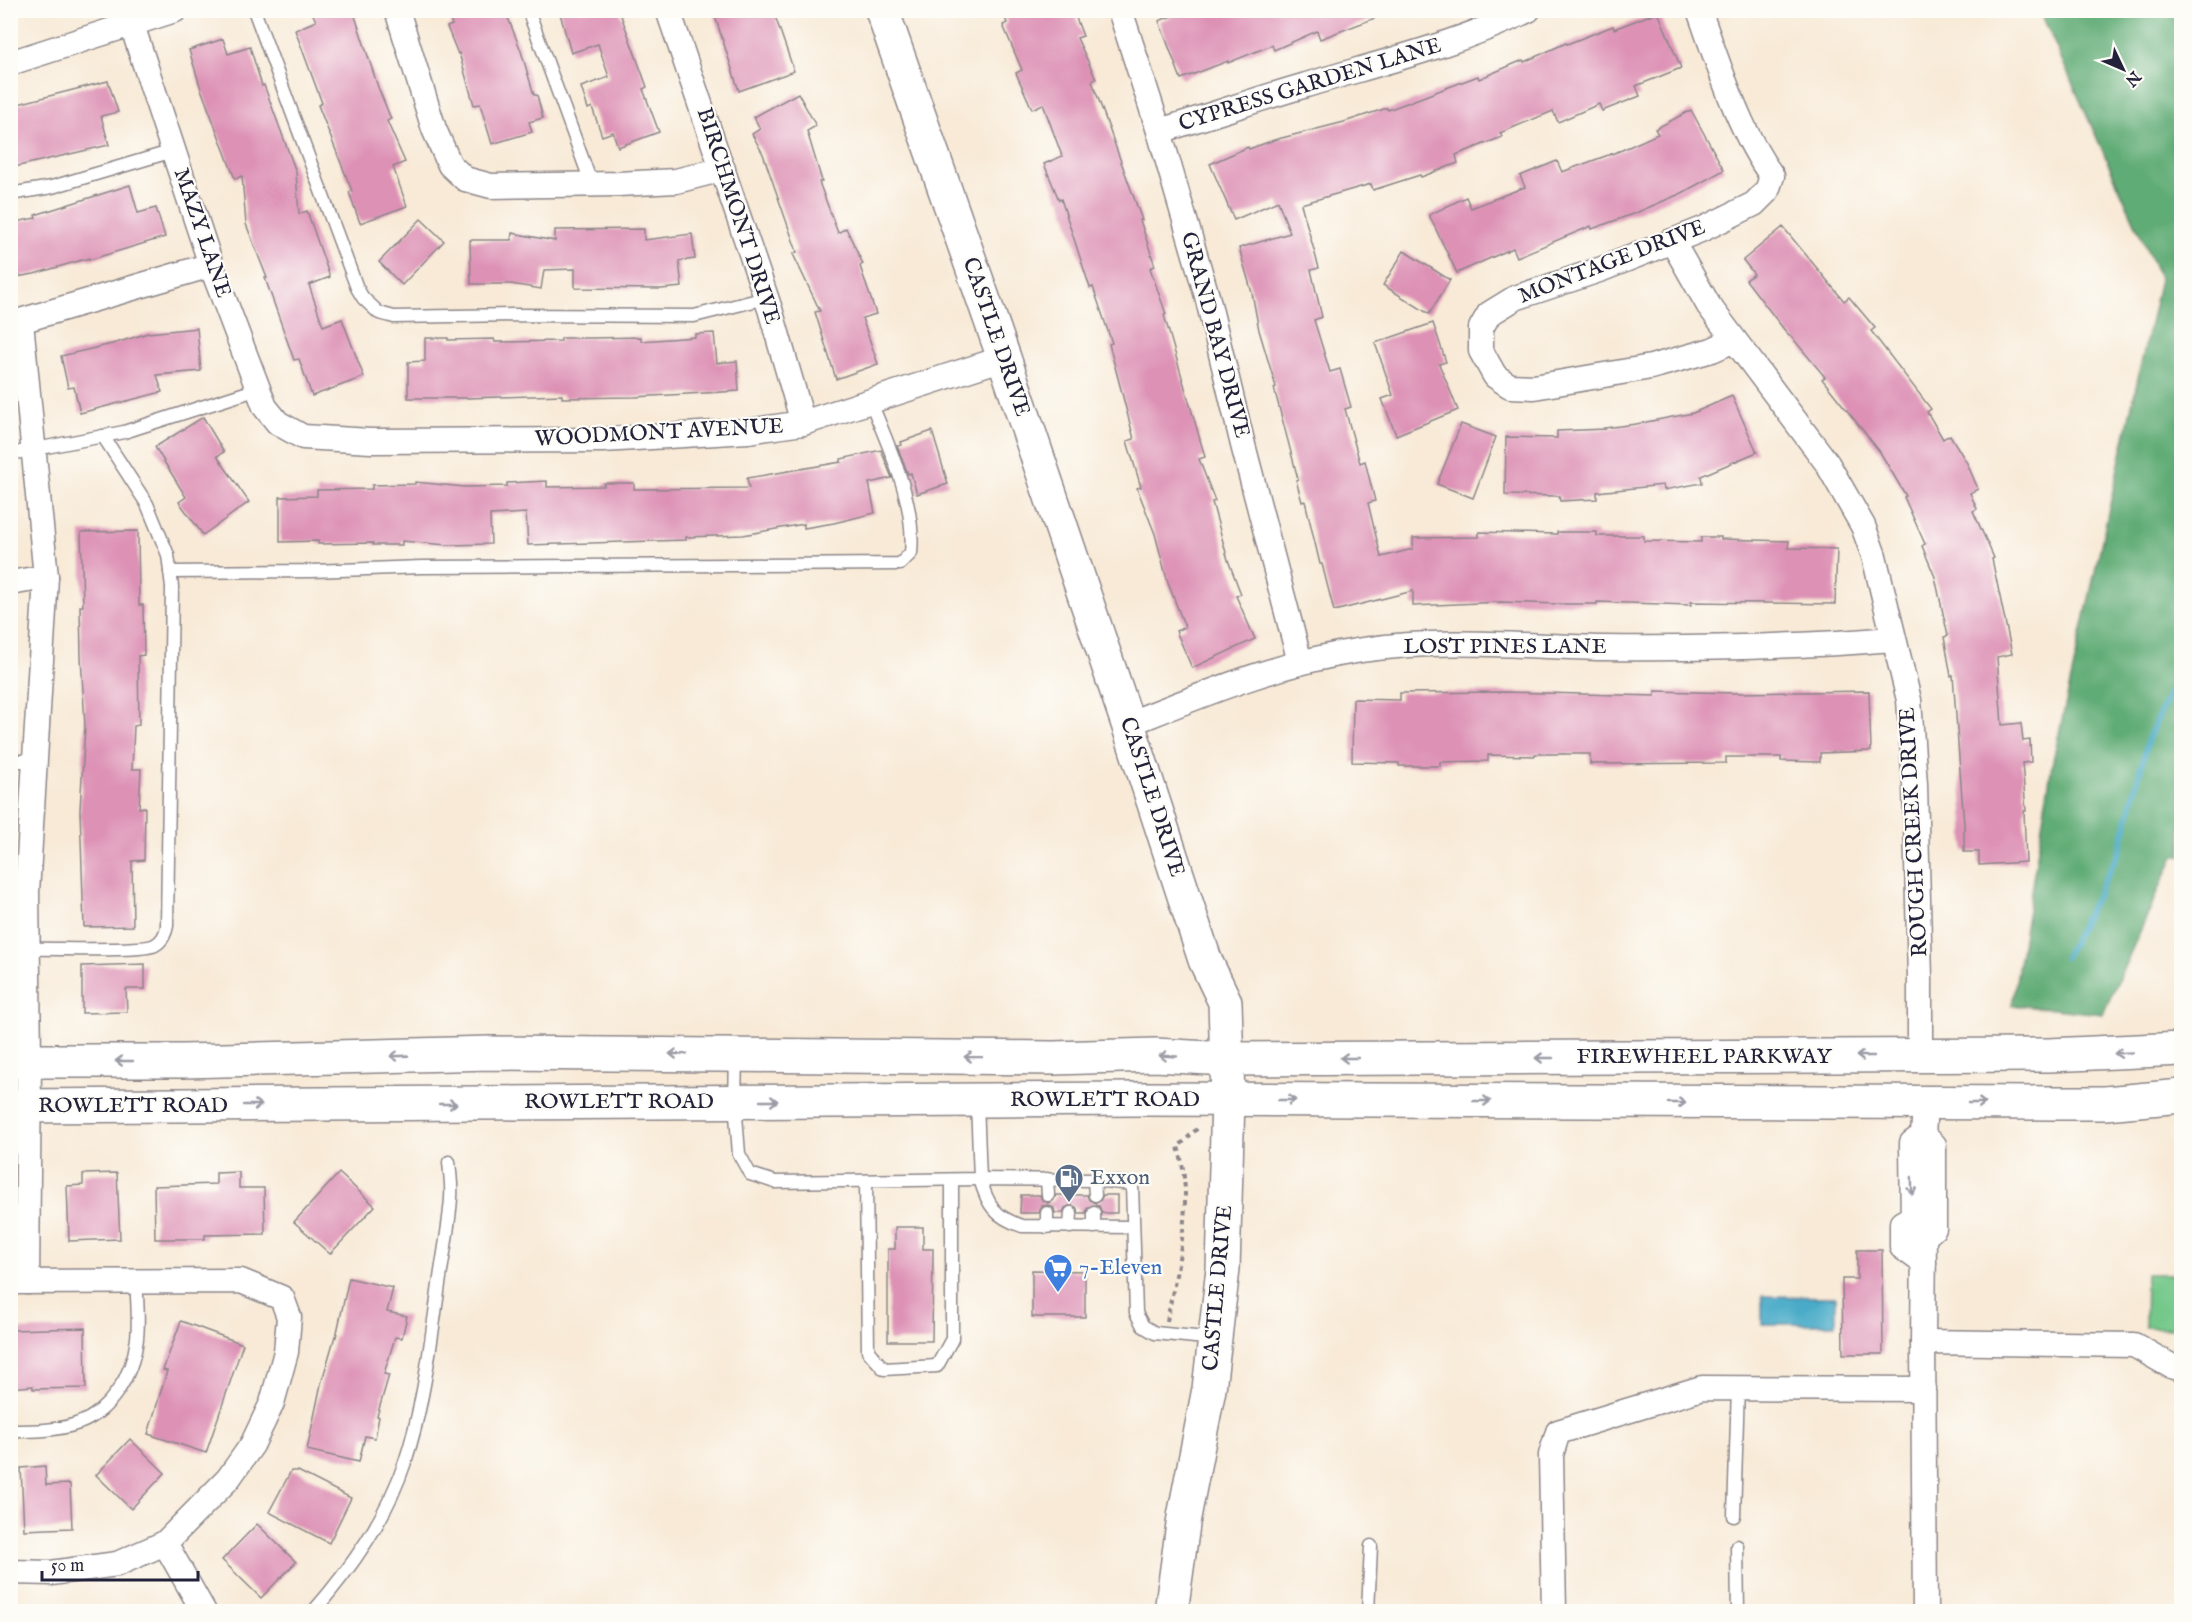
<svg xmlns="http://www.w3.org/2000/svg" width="2192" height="1622" viewBox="0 0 2192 1622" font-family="'IM FELL English',serif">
	<rect width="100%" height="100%" fill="#fdfcf7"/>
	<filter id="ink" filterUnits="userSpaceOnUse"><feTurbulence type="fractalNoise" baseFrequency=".0167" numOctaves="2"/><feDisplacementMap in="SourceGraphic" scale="12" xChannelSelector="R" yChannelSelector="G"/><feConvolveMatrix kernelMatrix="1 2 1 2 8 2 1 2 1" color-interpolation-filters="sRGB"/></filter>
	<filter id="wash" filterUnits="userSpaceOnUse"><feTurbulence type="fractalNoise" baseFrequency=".008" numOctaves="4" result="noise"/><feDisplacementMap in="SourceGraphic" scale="24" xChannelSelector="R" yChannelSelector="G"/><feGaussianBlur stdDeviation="1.35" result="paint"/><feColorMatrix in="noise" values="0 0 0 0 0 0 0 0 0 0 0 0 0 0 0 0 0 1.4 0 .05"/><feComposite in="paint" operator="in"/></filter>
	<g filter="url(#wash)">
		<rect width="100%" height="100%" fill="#f8ead7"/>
		<polygon fill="#75c88a" stroke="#4c7562" stroke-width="1.5" points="2146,1274 2181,1274 2181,1328 2145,1327"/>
		<polygon fill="#60ac76" stroke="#416758" stroke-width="1.5" points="2040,11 2181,11 2181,856 2174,856 2103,1014 2012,1005 2052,765 2160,279"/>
		<polygon fill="#49abc8" stroke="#366682" stroke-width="1.5" points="1762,1296 1836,1297 1836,1324 1762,1324"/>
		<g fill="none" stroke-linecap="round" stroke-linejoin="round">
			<g stroke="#49abc8" stroke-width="6">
				<polyline points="2182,571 2175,583 2182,619"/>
				<polyline points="2065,957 2120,850 2148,739 2182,666"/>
			</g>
		</g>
		<g id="blocks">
			<g fill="#dd91b5">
				<polygon points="311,10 353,10 378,87 391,119 387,121 405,162 393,167 407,206 360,223 349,192 352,191 318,105 322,103 295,30 316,21"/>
				<polygon points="447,10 505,10 521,51 534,95 537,95 543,118 529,122 532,132 492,144 480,104 474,105 459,53 458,54 447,27 452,25"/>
				<polygon points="559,10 619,10 647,87 643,89 659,132 618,147 613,132 602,136 592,107 588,109 581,87 609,77 598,44 571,53"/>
				<polygon points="713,10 773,10 794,71 739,91"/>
				<polygon points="1002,10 1073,10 1083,36 1077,38 1096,79 1092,81 1142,220 1140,220 1155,266 1150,268 1166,314 1164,315 1205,457 1199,459 1215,501 1212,502 1228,560 1241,594 1236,596 1255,639 1192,668 1176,631 1185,627 1168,583 1155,534 1137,488 1141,487 1127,441 1134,439 1109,344 1112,343 1093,287 1090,288 1061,199 1059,200 1044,164 1062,156 1043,104 1032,109 1016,73 1022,70 1003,25 1007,23"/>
				<polygon points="1187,10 1391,10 1391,12 1320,39 1317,31 1274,50 1272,45 1228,63 1228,61 1181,79 1159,21"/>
				<polygon points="1658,12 1681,68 1636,86 1640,96 1602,111 1599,104 1558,122 1553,111 1500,133 1502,137 1456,155 1458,163 1421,177 1420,175 1373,190 1371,184 1301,204 1319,268 1311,270 1322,317 1314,320 1330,372 1340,369 1351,407 1345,409 1360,463 1365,461 1375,501 1368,503 1381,557 1413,549 1413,538 1479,537 1479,532 1557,534 1557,532 1597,532 1597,536 1644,536 1644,541 1701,542 1701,537 1721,537 1721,539 1789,541 1788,548 1837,549 1835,604 1691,602 1691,605 1597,602 1597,604 1557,604 1501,602 1413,606 1413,591 1334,611 1322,564 1320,564 1305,501 1302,502 1296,480 1298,479 1274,388 1276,387 1259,330 1252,293 1239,248 1290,233 1278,201 1234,220 1210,164 1248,147 1249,149 1274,140 1344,122 1387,108 1388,110 1478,76 1479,79 1523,60 1524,62 1566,43 1567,44 1613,26 1614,29"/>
				<polygon points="223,39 228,54 250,47 262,86 264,85 296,172 299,214 307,211 330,277 309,285 323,326 342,319 364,377 312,396 299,359 294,360 265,278 267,278 246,224 242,176 235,179 201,89 189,50"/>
				<polygon points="108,81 118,112 101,116 109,145 10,168 10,106"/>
				<polygon points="798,93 816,126 807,131 822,181 819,182 838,233 846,228 863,264 860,266 876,314 862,318 878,364 836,379 815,312 820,311 793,254 797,252 763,154 752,134 760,129 754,117"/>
				<polygon points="1691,110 1724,170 1682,193 1638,212 1592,229 1591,226 1517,257 1513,248 1457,273 1429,215 1466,197 1471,208 1525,187 1520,176 1557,161 1562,172 1622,150 1658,134 1655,129"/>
				<polygon points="130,185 138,213 156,208 165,237 89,260 89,258 34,274 10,278 10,223 36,218 35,215"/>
				<polygon points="421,219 444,241 402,285 379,262"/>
				<polygon points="1783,227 1844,301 1849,297 1875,328 1871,331 1931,409 1927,412 1943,439 1950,435 1967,463 1978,489 1970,493 1977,509 1973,511 1994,558 1992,559 2012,654 1997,657 2002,725 2021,723 2023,741 2030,740 2031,762 2022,763 2026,811 2024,811 2026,862 1979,865 1979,852 1964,852 1964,825 1953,675 1951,676 1944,637 1948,636 1935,577 1922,546 1925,544 1904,497 1906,496 1880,452 1822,379 1825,377 1790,335 1789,336 1746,280 1754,274 1743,260"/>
				<polygon points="644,229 644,240 692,234 695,259 679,261 682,287 661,289 575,288 575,269 544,270 541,289 511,284 471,284 470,240 511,240 512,233 555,241 555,230"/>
				<polygon points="1404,251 1450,280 1429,314 1383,285"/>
				<polygon points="1433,323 1446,362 1439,364 1458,410 1396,435 1382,399 1393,395 1375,343"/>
				<polygon points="197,328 201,371 157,375 162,392 80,413 74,387 68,388 61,356 116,343 148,333"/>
				<polygon points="714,333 717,363 737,361 739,391 635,397 562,398 562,395 466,398 408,398 408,362 425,361 425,338 448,338 448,340 494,339 495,342 561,341 561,338 591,338 641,337 641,341 695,337 695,334"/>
				<polygon points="1732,396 1757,452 1701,476 1702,483 1664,490 1663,485 1597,492 1597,499 1560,501 1559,496 1505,495 1506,437 1557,438 1557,431 1605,429 1604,428 1636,424 1693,413"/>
				<polygon points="203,417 224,452 217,456 249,502 203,535 179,502 186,497 155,447"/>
				<polygon points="1461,424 1496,437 1473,498 1437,484"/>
				<polygon points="932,431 948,484 917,494 911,473 908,474 897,446 902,445 901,442"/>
				<polygon points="881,450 892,478 869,483 875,513 834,523 804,528 804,524 743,535 686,537 686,540 528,545 526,513 490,515 491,544 447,545 402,541 402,545 373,545 373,543 318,544 318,541 280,542 280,497 317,496 317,490 372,489 372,485 415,484 415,482 465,487 507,486 507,483 547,481 547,487 604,486 604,483 634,483 634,489 749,488 747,478 841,462 841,459"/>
				<polygon points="138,531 139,605 143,605 144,655 138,656 139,725 134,726 132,769 141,769 139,808 145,807 144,860 132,861 133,926 84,927 80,810 85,726 81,656 80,606 83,606 81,532"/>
				<polygon points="1655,691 1735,693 1869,691 1871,751 1820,753 1820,762 1781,761 1781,757 1726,757 1726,763 1590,764 1590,754 1535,754 1535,756 1488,755 1488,761 1440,762 1440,766 1399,766 1399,763 1352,762 1353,699 1400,700 1400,693 1503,692 1655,696"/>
				<polygon points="145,964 145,989 126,989 127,1012 82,1013 82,966"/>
				<polygon points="239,1172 239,1188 264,1188 265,1234 205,1235 205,1239 155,1239 154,1186 216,1184 216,1173"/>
				<polygon points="117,1173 120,1239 69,1241 67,1186 83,1185 83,1174"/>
				<polygon points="339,1173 375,1206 330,1254 294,1222"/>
				<polygon points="1021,1195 1040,1195 1042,1200 1048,1203 1053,1201 1056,1195 1087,1195 1089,1200 1095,1203 1100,1201 1103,1195 1117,1195 1117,1213 1102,1213 1099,1206 1093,1205 1087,1208 1086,1213 1079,1213 1076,1207 1071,1205 1065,1208 1063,1213 1055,1213 1054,1208 1048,1205 1042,1206 1039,1213 1020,1213"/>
				<polygon points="895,1227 923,1227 923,1249 933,1249 932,1341 888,1341 888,1249 895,1249"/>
				<polygon points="1857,1250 1882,1250 1883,1354 1843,1354 1842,1279 1857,1279"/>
				<polygon points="1032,1270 1085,1271 1085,1317 1032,1317"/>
				<polygon points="349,1278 393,1288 387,1312 407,1316 402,1338 395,1337 384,1374 389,1375 377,1416 379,1417 375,1438 365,1436 359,1462 307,1450 321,1384 335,1336 336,1337"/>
				<polygon points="181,1321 243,1344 206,1453 148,1434 167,1371 163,1370"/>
				<polygon points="85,1328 86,1388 33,1389 33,1386 10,1388 10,1330"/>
				<polygon points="130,1439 165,1473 131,1509 96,1475"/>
				<polygon points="45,1466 46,1485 70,1484 72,1528 24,1530 21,1468"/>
				<polygon points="291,1471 298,1471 351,1498 329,1543 269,1512"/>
				<polygon points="257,1524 296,1562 261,1598 222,1560"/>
			</g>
		</g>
	</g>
	<g filter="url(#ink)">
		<use href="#blocks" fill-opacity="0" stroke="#8d8689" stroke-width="1.5"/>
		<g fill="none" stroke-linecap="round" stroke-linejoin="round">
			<g stroke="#8d8689" stroke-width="15">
				<g id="lane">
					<polyline points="254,10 357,288 363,298 379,313 394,317 514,315 694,316 766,298"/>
					<polyline points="528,10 592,185"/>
					<polyline points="10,194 52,187 173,151"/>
					<polyline points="10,454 124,432 258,389"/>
					<path d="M170,572L312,571L422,567L900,564L911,553C916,501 889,449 871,402"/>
					<polyline points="10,761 35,761"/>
					<path d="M28,949C48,948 143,952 155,945C162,941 166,933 167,926L172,587L168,555L147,504L103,436"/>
					<polyline points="736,1056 735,1102 739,1154 750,1174 775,1182 980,1179 977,1102"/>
					<polyline points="1047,1179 1048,1195"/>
					<polyline points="1094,1180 1095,1195"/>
					<polyline points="866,1181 868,1351 884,1369 937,1366 952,1339 952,1180"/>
					<polyline points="1047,1227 1047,1213"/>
					<polyline points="1070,1227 1071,1213"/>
					<polyline points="1094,1227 1094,1213"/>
					<path d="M1132,1227L1022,1226C995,1217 988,1206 980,1179L1094,1180L1132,1184L1136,1313L1143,1326L1155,1333L1215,1339"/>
					<path d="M10,1431C33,1431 58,1431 79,1423C94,1418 108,1405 117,1392C142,1356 139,1322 136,1281"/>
					<polyline points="1734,1516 1738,1387"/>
					<polyline points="1737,1546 1738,1612"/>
					<path d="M313,1612C352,1567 386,1519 405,1462C423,1408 430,1348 438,1292C442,1261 449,1229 451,1198C452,1186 450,1173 449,1162"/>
					<polyline points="1368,1612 1371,1546"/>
				</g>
			</g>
			<g stroke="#8d8689" stroke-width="27">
				<g id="street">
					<polyline points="127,10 211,265 265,407 278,423 303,437 371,441 603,440 748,431 803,423 1004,358"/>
					<polyline points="397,10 434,129 450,165 465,179 491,186 618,184 676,181 723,169"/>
					<polyline points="668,10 770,309 803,423"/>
					<polyline points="1120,10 1159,131 1207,296 1243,445 1300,662"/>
					<path d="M1699,10C1718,63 1739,131 1772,176L1767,191L1754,204L1703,229L1602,269L1515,298L1489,314L1481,328V351L1495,376L1510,386L1534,387L1651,367L1712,350L1734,340"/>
					<polyline points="10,63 175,10"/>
					<path d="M1159,131C1207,117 1254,100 1303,86C1379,63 1456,45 1528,10"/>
					<polyline points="1672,241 1709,306 1827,463 1863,526 1874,556 1909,700 1915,784 1920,979 1920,1056"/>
					<polyline points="21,322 46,577 27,892 29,1061 27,1282"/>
					<polyline points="10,324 211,265"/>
					<polyline points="10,583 46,577"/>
					<path d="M1128,724C1204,694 1280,662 1362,650C1441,638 1522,646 1602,648C1699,649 1797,647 1893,639"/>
					<polyline points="1923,1135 1934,1145 1934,1228 1924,1237 1923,1342 1925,1612"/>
					<polyline points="1913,1217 1902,1223 1902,1247 1924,1263"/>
					<polyline points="1924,1237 1913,1230 1912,1143 1923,1135 1924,1120"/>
					<polyline points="1923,1342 2134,1345 2171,1366 2182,1369"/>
					<polyline points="165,1543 204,1612"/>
					<polyline points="10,1572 51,1573 117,1564 165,1543 228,1479 252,1445 272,1403 286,1352 289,1317 282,1298 241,1281 11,1282"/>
					<polyline points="1554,1612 1551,1455 1558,1432 1702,1388 1924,1389"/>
				</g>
			</g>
			<g stroke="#8d8689" stroke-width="36">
				<g id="secondary">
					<polyline points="882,10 1004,358 1128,724 1205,960 1225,1002 1228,1099 1223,1269 1209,1389 1184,1517 1171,1612"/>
					<polyline points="10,1061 183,1061 491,1053 1053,1058 1155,1055 1227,1059 2049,1055 2182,1049"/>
					<polyline points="10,1106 1143,1099 2055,1103 2105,1103 2182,1096"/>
				</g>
			</g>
			<path stroke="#8d8689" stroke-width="4" stroke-dasharray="4.5 4.5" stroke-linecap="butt" d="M1167,1321C1177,1266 1195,1202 1178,1147L1199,1127"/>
			<use href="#lane" stroke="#fff" stroke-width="12"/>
			<use href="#street" stroke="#fff" stroke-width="24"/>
			<use href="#secondary" stroke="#fff" stroke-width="33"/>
		</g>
		<defs><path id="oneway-shaft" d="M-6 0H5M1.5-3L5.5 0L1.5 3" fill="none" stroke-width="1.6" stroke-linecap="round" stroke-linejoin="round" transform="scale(1.5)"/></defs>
		<g stroke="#9c9ca7">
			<use href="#oneway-shaft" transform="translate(2123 1053) rotate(176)"/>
			<use href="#oneway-shaft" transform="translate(678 1054) rotate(-179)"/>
			<use href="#oneway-shaft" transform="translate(399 1056) rotate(178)"/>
			<use href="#oneway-shaft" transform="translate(1168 1056) rotate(-177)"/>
			<use href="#oneway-shaft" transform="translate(1865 1056) rotate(180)"/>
			<use href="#oneway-shaft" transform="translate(973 1057) rotate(-179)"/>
			<use href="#oneway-shaft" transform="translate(1349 1058) rotate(180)"/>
			<use href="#oneway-shaft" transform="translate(1544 1058) rotate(180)"/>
			<use href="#oneway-shaft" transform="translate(124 1061) rotate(-180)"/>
			<use href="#oneway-shaft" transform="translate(1287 1100)"/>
			<use href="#oneway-shaft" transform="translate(769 1101)"/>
			<use href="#oneway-shaft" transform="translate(1482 1101)"/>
			<use href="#oneway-shaft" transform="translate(1677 1103)"/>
			<use href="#oneway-shaft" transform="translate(1977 1103)"/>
			<use href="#oneway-shaft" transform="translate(448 1104)"/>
			<use href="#oneway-shaft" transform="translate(253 1105)"/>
			<use href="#oneway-shaft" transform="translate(1912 1186) rotate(89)"/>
		</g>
	</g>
	<defs>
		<g id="fuel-pin" transform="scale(1.5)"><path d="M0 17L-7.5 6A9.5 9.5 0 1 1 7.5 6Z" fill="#5c6f8a" stroke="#fdfcf7"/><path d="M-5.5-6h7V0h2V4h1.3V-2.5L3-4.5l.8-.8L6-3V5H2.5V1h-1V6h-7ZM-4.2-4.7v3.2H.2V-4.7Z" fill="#fff"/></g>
		<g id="supermarket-pin" transform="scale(1.5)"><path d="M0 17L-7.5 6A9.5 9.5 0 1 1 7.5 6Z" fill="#3f7fe0" stroke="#fdfcf7"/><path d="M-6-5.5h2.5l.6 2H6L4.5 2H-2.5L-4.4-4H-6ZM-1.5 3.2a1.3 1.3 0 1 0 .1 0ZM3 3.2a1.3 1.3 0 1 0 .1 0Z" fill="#fff"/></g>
	</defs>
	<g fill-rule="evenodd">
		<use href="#fuel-pin" x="1069" y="1178"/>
		<use href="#supermarket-pin" x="1058" y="1268"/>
	</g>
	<g text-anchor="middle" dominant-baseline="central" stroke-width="4.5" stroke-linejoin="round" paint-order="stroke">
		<g font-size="22" fill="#22223b" stroke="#fdfcf7">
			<text transform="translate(1310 85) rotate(-17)">CYPRESS GARDEN LANE</text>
			<text transform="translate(738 216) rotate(72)">BIRCHMONT DRIVE</text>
			<text transform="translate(202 233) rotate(71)">MAZY LANE</text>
			<text transform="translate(1612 262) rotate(-21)">MONTAGE DRIVE</text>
			<text transform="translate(1215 335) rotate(75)">GRAND BAY DRIVE</text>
			<text transform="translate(996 337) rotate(71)">CASTLE DRIVE</text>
			<text transform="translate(659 433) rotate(-3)">WOODMONT AVENUE</text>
			<text x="1505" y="647">LOST PINES LANE</text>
			<text transform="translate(1152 797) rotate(72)">CASTLE DRIVE</text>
			<text transform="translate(1914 832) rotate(-93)">ROUGH CREEK DRIVE</text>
			<text x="1704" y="1057">FIREWHEEL PARKWAY</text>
			<text x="1105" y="1100">ROWLETT ROAD</text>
			<text x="619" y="1102">ROWLETT ROAD</text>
			<text x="133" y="1106">ROWLETT ROAD</text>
			<text transform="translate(1218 1288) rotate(-85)">CASTLE DRIVE</text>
		</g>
		<g font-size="22" fill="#4e5e75" stroke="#fdfcf7" text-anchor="start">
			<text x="1090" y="1178">Exxon</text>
		</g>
		<g font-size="22" fill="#366cbe" stroke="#fdfcf7" text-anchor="start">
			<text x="1079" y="1268">7-Eleven</text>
		</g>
	</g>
	<rect width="2192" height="1622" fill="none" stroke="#fdfcf7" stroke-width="36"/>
	<g transform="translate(2123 69) rotate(134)" stroke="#fdfcf7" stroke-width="4.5" paint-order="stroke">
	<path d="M0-4.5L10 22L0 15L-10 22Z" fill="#22223b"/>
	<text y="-9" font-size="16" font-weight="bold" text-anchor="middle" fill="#22223b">N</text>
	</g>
	<path d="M42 1571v9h156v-9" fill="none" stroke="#22223b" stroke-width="3"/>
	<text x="51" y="1571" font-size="18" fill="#22223b" stroke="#fdfcf7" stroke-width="4.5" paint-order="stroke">50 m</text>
</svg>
